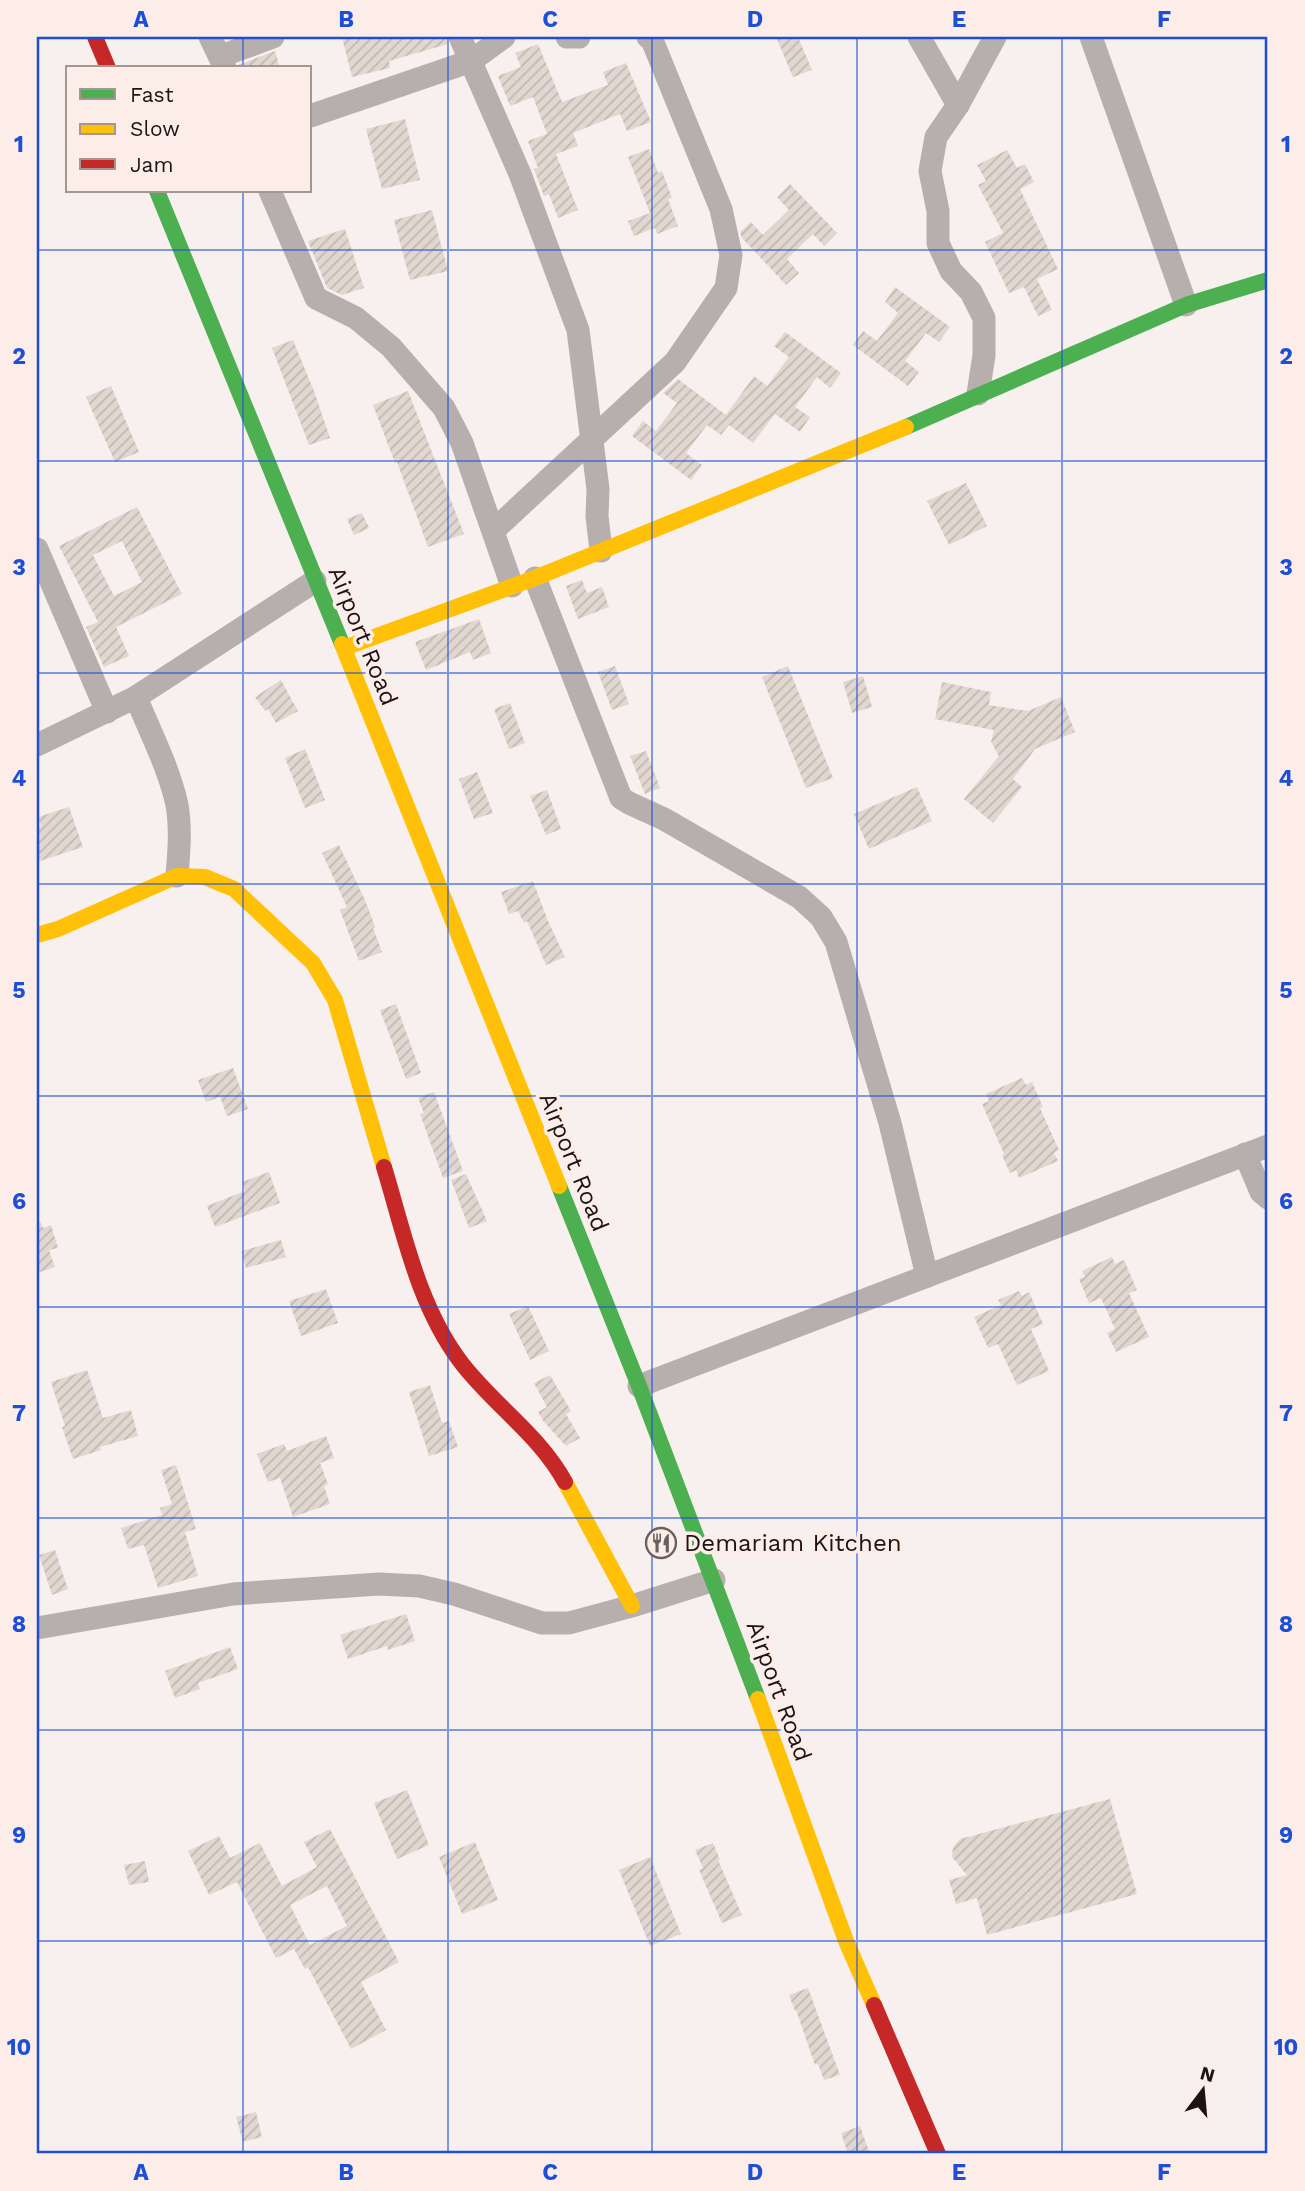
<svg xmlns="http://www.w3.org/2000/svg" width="1305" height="2191" viewBox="0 0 1305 2191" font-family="'Work Sans',sans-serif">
	<defs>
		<pattern id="building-hatch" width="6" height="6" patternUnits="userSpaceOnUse" patternTransform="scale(1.75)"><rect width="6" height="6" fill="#e2d7d0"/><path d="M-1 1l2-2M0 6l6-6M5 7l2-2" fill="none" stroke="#c1b8b2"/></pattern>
	</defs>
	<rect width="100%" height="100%" fill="#f8f0ee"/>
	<g fill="url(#building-hatch)" fill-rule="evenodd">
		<polygon points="342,37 446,37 448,44 389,61 390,68 352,77"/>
		<polygon points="776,37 798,37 812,70 793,77"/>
		<polygon points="538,44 562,102 608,85 603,72 626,63 651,122 627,131 620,114 573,133 578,146 556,154 578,210 558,218 549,194 544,196 534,169 538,168 528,141 547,134 533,97 510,106 498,76 521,67 515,53"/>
		<polygon points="275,51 280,68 239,68 238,65"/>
		<polygon points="405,119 420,180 382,189 366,129"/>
		<polygon points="649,149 658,173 662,171 672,198 668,199 678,226 657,234 655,228 634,236 628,221 650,213 628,157"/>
		<polygon points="1007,150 1017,168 1025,164 1034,182 1020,189 1058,269 1037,279 1052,310 1038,316 1024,287 1009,293 985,242 1003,233 978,185 986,181 977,165"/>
		<polygon points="790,184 837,233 824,246 813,234 787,259 799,273 786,285 742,238 740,232 751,222 763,235 789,210 777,197"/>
		<polygon points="432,210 448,271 410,280 394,220"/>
		<polygon points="345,229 364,288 342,295 327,288 308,241"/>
		<polygon points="895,287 950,327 939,342 926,333 905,361 919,372 908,386 853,345 863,331 877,341 898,313 885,302"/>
		<polygon points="785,332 841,373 830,388 817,377 795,407 810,417 800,432 775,414 753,443 729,425 721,435 707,425 686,453 702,465 691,480 632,436 643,421 656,431 677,403 663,393 678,379 726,415 754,376 767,386 789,357 774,346"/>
		<polygon points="293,340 314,391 330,438 309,445 272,348"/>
		<polygon points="111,386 139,452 115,462 86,397"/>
		<polygon points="408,391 464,534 428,547 397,462 395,463 373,405"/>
		<polygon points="966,483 987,526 949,545 927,501"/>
		<path d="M137,507L182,594L116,627L129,656L104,667L86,627L98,622L59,546ZM122,541L142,582L114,596L93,555Z"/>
		<polygon points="362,513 369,528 354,535 347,519"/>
		<polygon points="582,580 587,593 602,587 609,607 578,619 566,586"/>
		<polygon points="479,619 491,653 473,660 470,652 426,670 415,642"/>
		<polygon points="615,666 629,704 612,710 598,672"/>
		<polygon points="788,666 833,778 806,788 762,677"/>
		<polygon points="863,676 872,707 852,713 843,682"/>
		<polygon points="281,680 298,711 276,723 268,709 265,711 255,697"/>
		<polygon points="942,682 991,692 989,705 1028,711 1061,697 1075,732 1035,749 1013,779 1022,787 993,823 964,799 999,756 991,742 994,730 935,719"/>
		<polygon points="510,703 525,743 509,749 494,709"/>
		<polygon points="305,749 325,800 305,808 285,758"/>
		<polygon points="646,751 660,788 645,794 630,756"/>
		<polygon points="477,772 493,813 474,819 459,779"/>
		<polygon points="917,787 932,821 869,849 854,814"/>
		<polygon points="547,790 561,829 546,835 530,796"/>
		<polygon points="69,807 83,847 37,862 37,827 41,826 38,817"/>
		<polygon points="339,845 365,900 375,927 373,928 382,952 359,961 340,910 347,907 322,853"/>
		<polygon points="533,881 548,921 565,957 546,965 527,921 524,923 518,911 509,914 501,892"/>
		<polygon points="396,1004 421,1073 406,1079 380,1010"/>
		<polygon points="233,1068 248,1109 227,1116 220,1097 206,1102 198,1080"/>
		<polygon points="1022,1078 1026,1085 1032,1082 1043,1107 1040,1108 1059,1150 1054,1153 1058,1161 1019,1178 1016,1170 1010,1173 1002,1155 1004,1154 982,1104 989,1101 986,1094"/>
		<polygon points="434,1092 463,1171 443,1178 420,1114 424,1113 418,1098"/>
		<polygon points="269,1172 280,1203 215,1227 207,1206 245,1191 242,1182"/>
		<polygon points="466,1174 487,1221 469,1228 451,1180"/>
		<polygon points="41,1222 43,1228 51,1225 58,1248 49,1250 55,1267 37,1273 37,1223"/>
		<polygon points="281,1240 286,1257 246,1268 241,1251"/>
		<polygon points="1112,1257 1115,1264 1124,1260 1137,1290 1129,1293 1149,1337 1116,1352 1107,1333 1115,1329 1101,1298 1089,1303 1079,1279 1085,1277 1082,1271"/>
		<polygon points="326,1289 338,1323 301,1336 289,1301"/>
		<polygon points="1019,1291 1022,1296 1029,1292 1043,1324 1031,1329 1049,1371 1017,1385 998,1344 988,1348 974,1317 1001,1305 998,1300"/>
		<polygon points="528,1306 549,1351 530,1360 509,1314"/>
		<polygon points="87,1370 103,1418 131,1410 138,1436 100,1447 101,1450 73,1459 62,1427 65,1426 51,1382"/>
		<polygon points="550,1375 571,1411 566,1414 580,1438 566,1446 544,1422 538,1412 547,1407 534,1383"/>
		<polygon points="430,1385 442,1423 449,1421 458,1447 429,1456 409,1392"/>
		<polygon points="326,1436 334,1458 320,1463 328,1484 324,1486 330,1504 293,1517 280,1478 268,1482 257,1454 284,1444 287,1451"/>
		<polygon points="176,1465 196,1529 185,1532 198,1576 158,1588 144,1545 128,1549 121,1528 162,1515 160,1508 172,1504 161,1470"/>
		<polygon points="55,1550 68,1589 52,1595 39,1555"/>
		<polygon points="406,1614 415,1641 388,1650 387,1646 348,1659 340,1635"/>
		<polygon points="230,1647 238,1669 198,1683 200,1689 175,1698 165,1671"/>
		<polygon points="407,1790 429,1845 397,1859 374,1803"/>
		<polygon points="1110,1799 1137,1894 987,1935 977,1898 956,1904 949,1880 967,1875 952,1857 953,1847 960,1839"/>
		<path d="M330,1829L399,1962L361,1982L386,2030L351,2049L308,1967L305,1969L294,1949L276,1958L237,1882L209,1895L188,1851L219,1836L230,1858L260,1843L282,1886L317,1867L304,1842ZM327,1886L347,1926L310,1945L290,1905Z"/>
		<polygon points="475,1842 498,1900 462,1914 439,1857"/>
		<polygon points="713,1843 720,1860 718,1860 742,1915 722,1923 699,1870 703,1868 695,1850"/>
		<polygon points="650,1857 681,1934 650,1946 619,1870"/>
		<polygon points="145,1861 149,1882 129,1885 124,1865"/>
		<polygon points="808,1988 840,2075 824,2080 818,2064 815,2065 796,2010 795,2011 789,1995"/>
		<polygon points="256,2112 262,2137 243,2142 236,2117"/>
		<polygon points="860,2126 870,2154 848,2154 841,2133"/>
	</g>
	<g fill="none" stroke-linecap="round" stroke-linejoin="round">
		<g stroke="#b7aeae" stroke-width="23">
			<polyline points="210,37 225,68"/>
			<polyline points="460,37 520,174 578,330 598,489 597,516 601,551"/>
			<polyline points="567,37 579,37"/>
			<polyline points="919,37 958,105"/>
			<polyline points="1091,37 1186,305"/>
			<polyline points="221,56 273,37"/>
			<polyline points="310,116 471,61 504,37"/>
			<polyline points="270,191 316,298 356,318 391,347 444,408 462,443 512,586"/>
			<polyline points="978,394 984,355 984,318 971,292 951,271 938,243 938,211 930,171 936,137 958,105 995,37"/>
			<polyline points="494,530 675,362 726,288 731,255 721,209 652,40 648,37"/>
			<polyline points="37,549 107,712"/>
			<polyline points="535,578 621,798 629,803 664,819 799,897 821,917 836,942 890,1123 927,1276"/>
			<path d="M136,697C150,732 169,768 177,805C181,828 179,852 177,876"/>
			<polyline points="37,745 136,697 315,581"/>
			<polyline points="1245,1154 1261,1192 1268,1198"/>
			<polyline points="639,1386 1268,1146"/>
			<polyline points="37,1628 233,1594 379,1584 419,1586 454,1594 542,1623 569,1623 632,1606 714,1580"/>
		</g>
		<g stroke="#4caf50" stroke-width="16">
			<polyline points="157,191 342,644"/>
			<polyline points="906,427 1186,305 1268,280"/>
			<polyline points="559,1186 639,1386 758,1699"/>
		</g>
		<g stroke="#ffc107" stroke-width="16">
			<polyline points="342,644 559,1186"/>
			<polyline points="344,648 535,578 906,427"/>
			<polyline points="37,935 58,929 177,876 205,877 234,889 313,963 335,1000 384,1167"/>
			<polyline points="565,1482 632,1606"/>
			<polyline points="758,1699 846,1941 874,2005"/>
		</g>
		<g stroke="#c62828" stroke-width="16">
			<polyline points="95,37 108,68"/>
			<path d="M384,1167C404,1233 418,1305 460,1361C492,1404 539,1434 565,1482"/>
			<polyline points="874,2005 938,2154"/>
		</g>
	</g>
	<path fill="none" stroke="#1d4ed8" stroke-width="2" stroke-opacity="0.55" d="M243,37V68M448,37V2154M652,37V2154M857,37V2154M1062,37V2154M243,191V2154M37,250H1268M37,461H1268M37,673H1268M37,884H1268M37,1096H1268M37,1307H1268M37,1518H1268M37,1730H1268M37,1941H1268"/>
	<defs>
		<g id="restaurant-ring" transform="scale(1.575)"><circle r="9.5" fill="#fdede9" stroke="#686160" stroke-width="1.5"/><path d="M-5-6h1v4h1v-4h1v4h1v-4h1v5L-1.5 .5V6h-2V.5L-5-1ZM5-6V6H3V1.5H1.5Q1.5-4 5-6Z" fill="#686160"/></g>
	</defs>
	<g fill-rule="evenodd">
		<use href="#restaurant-ring" x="661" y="1543"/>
	</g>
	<g text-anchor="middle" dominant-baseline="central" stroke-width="7" stroke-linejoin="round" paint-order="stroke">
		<g font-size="24" fill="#1b1413" stroke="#fdede9">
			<text transform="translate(363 636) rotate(68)">Airport Road</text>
			<text transform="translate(574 1162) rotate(68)">Airport Road</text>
			<text transform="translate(779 1691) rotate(70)">Airport Road</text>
		</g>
		<g font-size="24" fill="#1b1413" stroke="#fdede9" text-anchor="start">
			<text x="684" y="1543">Demariam Kitchen</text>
		</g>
	</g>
	<rect width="1305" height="2191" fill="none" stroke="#fdede9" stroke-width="77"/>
	<rect x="66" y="66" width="245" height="126" fill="#fdede9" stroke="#a39693" stroke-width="2"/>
	<rect x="80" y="89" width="35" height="10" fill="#4caf50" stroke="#a39693" stroke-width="2"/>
	<text x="130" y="102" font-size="21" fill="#1b1413">Fast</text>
	<rect x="80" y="124" width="35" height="10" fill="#ffc107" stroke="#a39693" stroke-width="2"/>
	<text x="130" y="136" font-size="21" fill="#1b1413">Slow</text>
	<rect x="80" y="159" width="35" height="10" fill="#c62828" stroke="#a39693" stroke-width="2"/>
	<text x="130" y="172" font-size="21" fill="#1b1413">Jam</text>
	<g transform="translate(1203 2090) rotate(16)" stroke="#fdede9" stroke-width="5" paint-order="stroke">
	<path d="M0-5L12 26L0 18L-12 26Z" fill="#1b1413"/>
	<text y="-10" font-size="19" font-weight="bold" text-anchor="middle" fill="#1b1413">N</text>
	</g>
	<rect x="38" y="38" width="1228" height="2114" fill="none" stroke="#1d4ed8" stroke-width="2.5"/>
	<g font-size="23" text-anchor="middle" font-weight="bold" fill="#1d4ed8">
		<text x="141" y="27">A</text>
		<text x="346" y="27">B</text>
		<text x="550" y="27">C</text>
		<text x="755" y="27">D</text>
		<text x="959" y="27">E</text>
		<text x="1164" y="27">F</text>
		<text x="19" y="152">1</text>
		<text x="1286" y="152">1</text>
		<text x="19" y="364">2</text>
		<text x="1286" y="364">2</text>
		<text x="19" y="575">3</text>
		<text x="1286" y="575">3</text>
		<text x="19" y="786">4</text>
		<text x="1286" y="786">4</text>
		<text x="19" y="998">5</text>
		<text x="1286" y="998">5</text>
		<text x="19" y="1209">6</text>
		<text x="1286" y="1209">6</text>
		<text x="19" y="1421">7</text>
		<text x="1286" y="1421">7</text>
		<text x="19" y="1632">8</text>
		<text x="1286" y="1632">8</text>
		<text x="19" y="1843">9</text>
		<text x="1286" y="1843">9</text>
		<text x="19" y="2055">10</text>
		<text x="1286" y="2055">10</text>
		<text x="141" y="2180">A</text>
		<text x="346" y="2180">B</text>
		<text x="550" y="2180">C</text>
		<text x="755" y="2180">D</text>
		<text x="959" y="2180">E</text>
		<text x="1164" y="2180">F</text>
	</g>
</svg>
